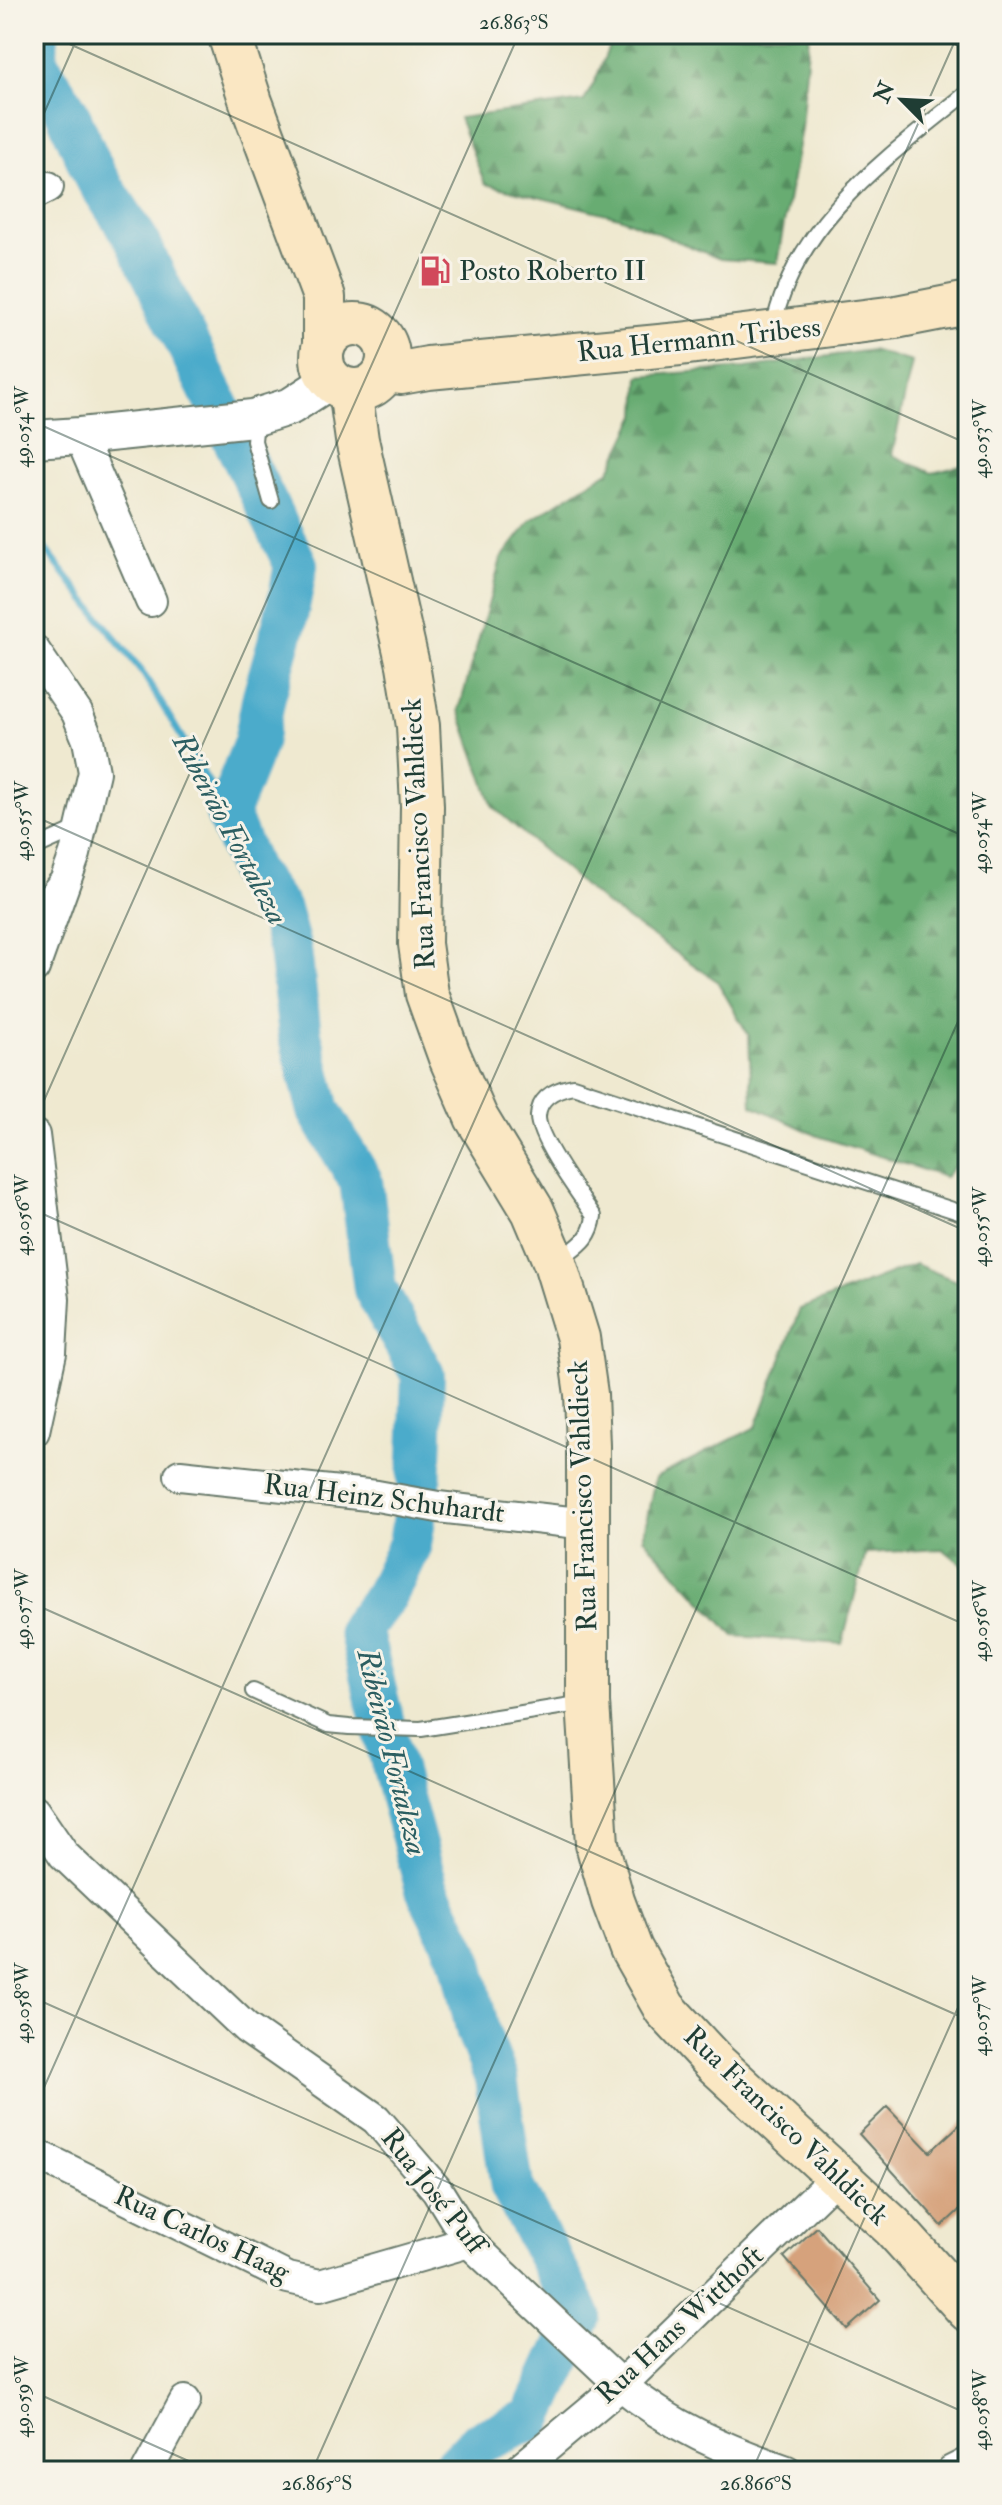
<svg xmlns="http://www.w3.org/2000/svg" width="1002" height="2505" viewBox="0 0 1002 2505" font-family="'IM FELL Double Pica',serif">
	<defs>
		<pattern id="forest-firs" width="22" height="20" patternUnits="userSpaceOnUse" patternTransform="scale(2)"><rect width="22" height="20" fill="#67ac72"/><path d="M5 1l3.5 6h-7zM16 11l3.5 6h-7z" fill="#548d5e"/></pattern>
	</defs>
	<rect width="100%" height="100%" fill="#f7f3e8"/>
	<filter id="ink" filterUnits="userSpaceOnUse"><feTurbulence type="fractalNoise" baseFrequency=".0125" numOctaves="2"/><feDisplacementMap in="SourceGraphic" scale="16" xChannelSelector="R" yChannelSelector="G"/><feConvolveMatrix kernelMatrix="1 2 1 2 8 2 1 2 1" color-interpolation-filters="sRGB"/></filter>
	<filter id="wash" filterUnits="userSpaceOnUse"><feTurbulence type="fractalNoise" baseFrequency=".006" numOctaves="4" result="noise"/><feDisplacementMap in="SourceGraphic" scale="32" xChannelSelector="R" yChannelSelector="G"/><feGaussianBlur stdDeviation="1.8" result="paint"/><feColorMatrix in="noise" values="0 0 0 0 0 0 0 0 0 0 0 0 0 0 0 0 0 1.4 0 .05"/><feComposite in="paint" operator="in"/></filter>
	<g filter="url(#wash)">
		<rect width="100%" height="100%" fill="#efe9d0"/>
		<g fill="url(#forest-firs)" stroke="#437453" stroke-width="2">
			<polygon points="614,34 809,34 801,128 777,263 720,259 619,217 485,184 459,118 584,101 595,81"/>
			<polygon points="871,350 912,362 892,455 932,473 968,464 968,1151 945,1177 818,1136 752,1105 749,1036 717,981 604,903 493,807 459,710 501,559 531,520 610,470 637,415 639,376 746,368"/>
			<polygon points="915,1264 968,1286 968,1569 943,1549 866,1553 842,1644 734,1636 643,1538 655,1478 756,1427 800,1309"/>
		</g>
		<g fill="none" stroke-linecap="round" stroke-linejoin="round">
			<polyline stroke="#4cabcb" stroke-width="7" points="34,535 143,673 227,813"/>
			<polyline stroke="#4cabcb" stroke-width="44" points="37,34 35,61 67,112 95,176 135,237 296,565 285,622 264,696 255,743 227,813 251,872 279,910 290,950 300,1035 319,1111 361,1181 375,1289 423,1375 419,1487 410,1544 386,1595 360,1629 393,1765 427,1889 461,1959 478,2032 496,2078 512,2187 580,2316 532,2419 476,2444 450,2471"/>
		</g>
		<g id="blocks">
			<g fill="#d6a27b">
				<polygon points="887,2107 930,2152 968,2117 968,2202 942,2226 859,2134"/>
				<polygon points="817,2227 880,2300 847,2329 784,2257"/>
			</g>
		</g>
	</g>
	<g filter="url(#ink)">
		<use href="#blocks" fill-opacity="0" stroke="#68796b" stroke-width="2"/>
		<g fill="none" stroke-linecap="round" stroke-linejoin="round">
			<g stroke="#68796b" stroke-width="18">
				<g id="service">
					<path d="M773,328C795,221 888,157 968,92"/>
					<polyline points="256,420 254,441 271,501"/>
					<polyline points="34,848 81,827"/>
					<polyline points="34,908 56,880"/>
					<path d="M559,1261C577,1246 591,1241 594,1216C581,1197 537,1138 538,1116C539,1096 557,1089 573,1086L968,1215"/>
					<polyline points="253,1691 328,1725 349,1727 421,1729 584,1703"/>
				</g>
			</g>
			<g stroke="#68796b" stroke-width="34">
				<g id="minor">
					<polyline points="34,194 48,187"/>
					<polyline points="80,436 151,601"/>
					<polyline points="34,650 77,713 88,740 94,772 75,854 34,968"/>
					<polyline points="34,1135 54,1299 51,1353 34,1431"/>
					<polyline points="180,1475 377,1496 438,1507 587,1524"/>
					<path d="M34,1811L64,1855L246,2028L376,2119L437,2190L469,2242L621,2385C670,2426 727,2450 787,2471"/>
					<polyline points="34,2153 288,2278 320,2285 469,2242"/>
					<polyline points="147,2471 185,2401"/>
					<polyline points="518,2471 621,2385 838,2175"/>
					<polyline points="952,2471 968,2463"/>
				</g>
			</g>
			<g stroke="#68796b" stroke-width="40">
				<polyline id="tertiary" points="34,439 80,436 253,418 291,406 331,380"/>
			</g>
			<g stroke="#68796b" stroke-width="46">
				<g id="secondary">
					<polyline points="229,34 251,102 324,297 324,345"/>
					<circle cx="355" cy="357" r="33"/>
					<polyline points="385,371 401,373 428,368 680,344 896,317 968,303"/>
					<polyline points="350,390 357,440 408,665 418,726 422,806 420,944 427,994 449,1055 476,1117 533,1211 555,1263 578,1338 586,1394 588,1446 588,1702 597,1844 613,1901 631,1949 665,2009 715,2063 893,2227 968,2310"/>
				</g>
			</g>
			<use href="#service" stroke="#fff" stroke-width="14"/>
			<use href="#minor" stroke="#fff" stroke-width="30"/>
			<use href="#tertiary" stroke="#fff" stroke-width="36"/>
			<use href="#secondary" stroke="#fae7c3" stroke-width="42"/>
		</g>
	</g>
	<path fill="none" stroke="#1f3d34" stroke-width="2" stroke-opacity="0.45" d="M47,34L968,444M932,34L968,50M34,136L79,34M34,422L968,838M34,816L968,1232M34,1123L519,34M34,1210L968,1626M34,1604L968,2020M34,1998L968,2414M34,2110L958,34M34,2392L211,2471M312,2471L968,999M752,2471L968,1985"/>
	<defs>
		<g id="fuel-bare" transform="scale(2.4)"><path d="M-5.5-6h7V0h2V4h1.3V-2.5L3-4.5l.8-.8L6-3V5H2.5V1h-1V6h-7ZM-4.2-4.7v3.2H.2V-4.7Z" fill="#d1495b" stroke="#f7f3e8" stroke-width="2.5" paint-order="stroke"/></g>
	</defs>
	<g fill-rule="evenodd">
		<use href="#fuel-bare" x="435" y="271"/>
	</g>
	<g text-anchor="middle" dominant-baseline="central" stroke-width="6" stroke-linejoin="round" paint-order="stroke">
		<g font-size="28" fill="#1f3d34" stroke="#f7f3e8" text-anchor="start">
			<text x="459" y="271">Posto Roberto II</text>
		</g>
		<g font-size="28" fill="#1f3d34" stroke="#f7f3e8">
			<text transform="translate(699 340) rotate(-6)">Rua Hermann Tribess</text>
			<text transform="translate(419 834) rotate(-93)">Rua Francisco Vahldieck</text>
			<text transform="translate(583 1496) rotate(-92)">Rua Francisco Vahldieck</text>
			<text transform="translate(384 1499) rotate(7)">Rua Heinz Schuhardt</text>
			<text transform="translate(786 2126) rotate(44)">Rua Francisco Vahldieck</text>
			<text transform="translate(433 2191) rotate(52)">Rua José Puff</text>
			<text transform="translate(202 2234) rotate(25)">Rua Carlos Haag</text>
			<text transform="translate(680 2325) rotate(-43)">Rua Hans Witthoft</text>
		</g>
		<g font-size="30" font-style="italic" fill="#2c5e61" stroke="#f7f3e8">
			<text transform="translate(230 829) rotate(62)">Ribeirão Fortaleza</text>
			<text transform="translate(392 1752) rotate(76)">Ribeirão Fortaleza</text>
		</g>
	</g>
	<rect width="1002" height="2505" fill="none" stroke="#f7f3e8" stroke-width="88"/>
	<g transform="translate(902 100) rotate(294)" stroke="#f7f3e8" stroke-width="6" paint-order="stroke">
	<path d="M0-6L14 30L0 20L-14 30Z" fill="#1f3d34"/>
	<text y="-12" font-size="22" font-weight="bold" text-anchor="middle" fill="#1f3d34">N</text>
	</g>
	<rect x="44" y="44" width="914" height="2417" fill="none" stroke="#1f3d34" stroke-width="3"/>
	<g font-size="20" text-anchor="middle" fill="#1f3d34">
		<text x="514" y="29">26.863°S</text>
		<text transform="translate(22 427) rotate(-90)" y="7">49.054°W</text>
		<text transform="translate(980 439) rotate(-90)" y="7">49.053°W</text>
		<text transform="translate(22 821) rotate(-90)" y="7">49.055°W</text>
		<text transform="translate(980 833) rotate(-90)" y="7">49.054°W</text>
		<text transform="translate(22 1215) rotate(-90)" y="7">49.056°W</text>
		<text transform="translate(980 1227) rotate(-90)" y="7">49.055°W</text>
		<text transform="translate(22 1609) rotate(-90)" y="7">49.057°W</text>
		<text transform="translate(980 1621) rotate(-90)" y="7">49.056°W</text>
		<text transform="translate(22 2003) rotate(-90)" y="7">49.058°W</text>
		<text transform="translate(980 2016) rotate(-90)" y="7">49.057°W</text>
		<text transform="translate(22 2397) rotate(-90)" y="7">49.059°W</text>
		<text transform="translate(980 2410) rotate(-90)" y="7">49.058°W</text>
		<text x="317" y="2490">26.865°S</text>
		<text x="756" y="2490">26.866°S</text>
	</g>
</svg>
